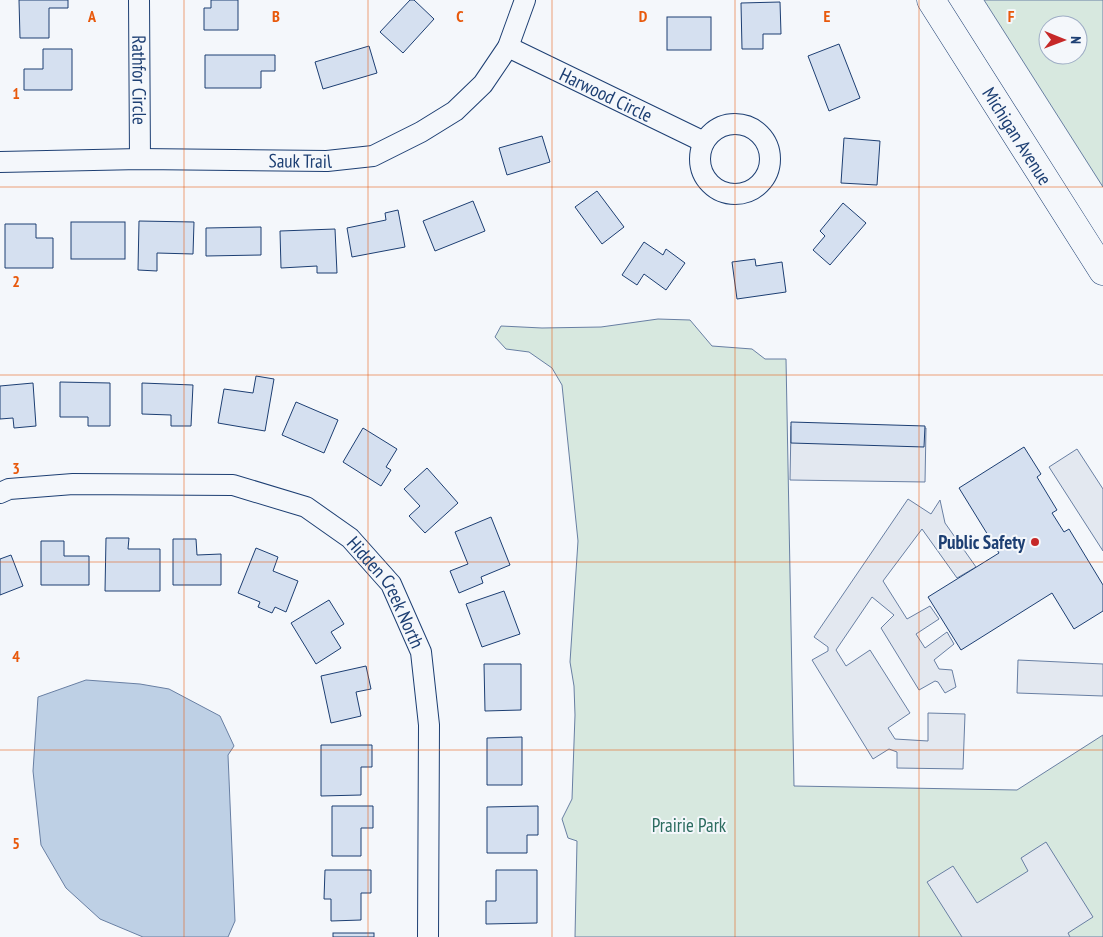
<svg xmlns="http://www.w3.org/2000/svg" width="1103" height="937" viewBox="0 0 1103 937" font-family="'PT Sans Narrow',sans-serif">
	<rect width="100%" height="100%" fill="#f4f7fb"/>
	<g fill="#d7e8df" stroke="#687fa3" fill-rule="evenodd">
		<path d="M984,0H1103V187ZM1048,25H1078V55H1048Z"/>
		<polygon points="658,319 690,320 712,346 752,349 765,359 786,359 794,786 1017,790 1103,735 1103,937 575,937 577,841 568,838 562,819 572,799 575,715 574,686 570,662 578,541 562,385 552,368 529,352 506,349 495,337 501,326 542,328 601,327"/>
	</g>
	<g fill="#e3e8f0" stroke="#687fa3">
		<polygon points="791,426 926,428 925,482 790,480"/>
		<polygon points="1077,449 1103,489 1103,551 1049,467"/>
		<polygon points="908,499 931,514 940,500 945,523 976,567 957,578 922,529 883,581 907,619 930,606 939,619 916,634 925,648 947,632 954,644 934,660 939,669 952,670 956,687 945,693 938,682 935,681 919,690 881,628 894,615 872,597 836,650 846,666 870,650 910,713 888,728 895,739 928,741 928,713 965,714 963,769 897,768 897,752 889,749 873,759 812,660 828,651 828,647 814,637"/>
		<polygon points="1018,660 1103,664 1103,696 1017,693"/>
		<polygon points="1046,842 1093,917 1068,933 1070,937 962,937 927,882 953,866 977,903 1028,871 1021,858"/>
	</g>
	<polygon fill="#bed0e5" stroke="#687fa3" points="86,680 140,684 169,689 220,716 234,746 228,755 235,921 228,937 143,937 100,919 66,888 41,845 33,771 38,697"/>
	<g fill="#d5e0f0" stroke="#1d3f73">
		<polygon points="19,0 68,0 68,8 49,8 49,38 20,38"/>
		<polygon points="211,0 238,0 238,30 204,30 204,8 211,8"/>
		<polygon points="410,0 414,0 434,19 403,53 380,32"/>
		<polygon points="780,2 781,34 763,34 763,49 742,49 741,3"/>
		<rect x="667" y="17" width="44" height="33"/>
		<polygon points="839,44 860,98 829,111 808,56"/>
		<polygon points="369,46 377,73 323,89 315,62"/>
		<polygon points="43,49 72,49 72,90 24,90 24,69 43,69"/>
		<polygon points="205,55 275,55 275,71 261,71 261,88 205,88"/>
		<polygon points="542,136 550,162 507,175 499,148"/>
		<polygon points="844,138 880,141 877,185 841,183"/>
		<polygon points="597,191 624,227 602,244 575,207"/>
		<polygon points="473,201 485,231 435,251 423,221"/>
		<polygon points="843,203 866,223 830,265 813,250 825,236 820,231"/>
		<polygon points="398,210 405,247 352,257 347,228 386,220 385,213"/>
		<polygon points="139,221 194,222 193,254 157,253 157,271 138,270"/>
		<rect x="71" y="222" width="54" height="37"/>
		<polygon points="5,224 36,224 36,238 53,238 53,268 5,268"/>
		<polygon points="261,227 261,255 206,256 206,228"/>
		<polygon points="335,229 337,273 317,273 317,266 281,268 280,231"/>
		<polygon points="644,242 663,255 666,249 685,263 666,290 644,274 637,285 622,275"/>
		<polygon points="755,259 756,266 782,262 786,292 737,299 732,262"/>
		<polygon points="256,376 274,379 265,431 218,423 224,389 253,393"/>
		<polygon points="60,382 110,383 110,426 88,426 88,417 60,417"/>
		<polygon points="33,383 36,426 14,428 13,418 0,419 0,386"/>
		<polygon points="142,383 193,385 191,426 171,426 171,415 142,414"/>
		<polygon points="296,402 338,420 324,453 282,435"/>
		<polygon points="791,422 925,426 924,447 791,443"/>
		<polygon points="363,428 397,449 386,467 391,470 381,486 343,462"/>
		<polygon points="1024,447 1041,474 1037,477 1057,510 1052,513 1064,532 1069,529 1103,585 1103,611 1074,629 1052,593 961,650 928,597 999,553 959,488"/>
		<polygon points="427,468 458,503 425,533 409,516 420,506 404,489"/>
		<polygon points="491,517 510,565 481,577 483,583 459,593 450,571 468,564 455,532"/>
		<polygon points="106,538 129,538 128,549 160,549 160,591 105,591"/>
		<polygon points="173,539 196,539 197,555 221,554 221,585 173,585"/>
		<polygon points="41,541 64,541 64,556 89,556 89,585 41,585"/>
		<polygon points="256,548 278,557 273,571 298,581 286,612 275,607 272,613 258,607 260,602 238,593"/>
		<polygon points="11,555 23,586 0,595 0,559"/>
		<polygon points="504,591 520,634 482,647 466,604"/>
		<polygon points="329,600 344,624 331,632 341,648 316,664 291,623"/>
		<polygon points="484,664 521,664 521,710 485,711"/>
		<polygon points="366,666 371,689 356,692 361,716 331,723 321,676"/>
		<polygon points="522,737 522,785 487,785 487,738"/>
		<polygon points="321,745 372,745 372,767 361,767 361,795 321,796"/>
		<polygon points="332,806 373,806 373,828 361,828 361,856 332,856"/>
		<polygon points="538,806 538,835 527,835 527,853 487,853 487,807"/>
		<polygon points="325,870 371,870 371,893 361,893 361,920 331,921 331,899 324,899"/>
		<polygon points="496,870 537,870 537,923 486,924 486,901 496,901"/>
		<rect x="333" y="933" width="41" height="4"/>
	</g>
	<g fill="none" stroke-linecap="round" stroke-linejoin="round">
		<g stroke="#1d3f73" stroke-width="22">
			<g id="street">
				<path id="s1" d="M139,0L140,159"/>
				<path id="s2" d="M508,47L704,142"/>
				<circle cx="735" cy="159" r="35"/>
				<path id="s3" d="M0,162L140,159L327,161L373,156L421,132L455,111L483,84L508,47L525,0"/>
				<path id="s4" d="M0,493L9,489L73,484L233,485L306,507L350,538L391,584L421,652L429,725L428,937"/>
			</g>
		</g>
		<g stroke="#1d3f73" stroke-width="29">
			<g id="highway">
				<path id="s5" d="M931,0L1103,271"/>
			</g>
		</g>
		<use href="#street" stroke="#f4f7fb" stroke-width="20"/>
		<use href="#highway" stroke="#f4f7fb" stroke-width="28"/>
	</g>
	<path fill="none" stroke="#e8590c" stroke-width="1" stroke-opacity="0.55" d="M184,0V937M368,0V937M552,0V937M735,0V937M919,0V937M0,187H1103M0,375H1103M0,562H1103M0,750H1103"/>
	<circle fill="#c62828" stroke="#f4f7fb" stroke-width="2" cx="1035" cy="542" r="5"/>
	<g text-anchor="middle" dominant-baseline="central" stroke-width="4" stroke-linejoin="round" paint-order="stroke">
		<g font-size="19" fill="#1d3f73" stroke="#f4f7fb">
			<text stroke="none"><textPath href="#s1" startOffset="80">Rathfor Circle</textPath></text>
			<text stroke="none"><textPath href="#s2" startOffset="109">Harwood Circle</textPath></text>
			<text stroke="none"><textPath href="#s5" startOffset="161">Michigan Avenue</textPath></text>
			<text stroke="none"><textPath href="#s3" startOffset="300">Sauk Trail</textPath></text>
			<text stroke="none"><textPath href="#s4" startOffset="430">Hidden Creek North</textPath></text>
		</g>
		<g font-size="19" font-weight="bold" fill="#1d3f73" stroke="#f4f7fb" text-anchor="end">
			<text x="1025" y="542">Public Safety</text>
		</g>
		<g font-size="19" fill="#2c6c60" stroke="#f4f7fb">
			<text x="689" y="825">Prairie Park</text>
		</g>
	</g>
	<g font-size="16" text-anchor="middle" font-weight="bold" fill="#e8590c" stroke="#f4f7fb" stroke-width="4" stroke-linejoin="round" paint-order="stroke">
		<text x="92" y="22">A</text>
		<text x="276" y="22">B</text>
		<text x="460" y="22">C</text>
		<text x="643" y="22">D</text>
		<text x="827" y="22">E</text>
		<text x="1011" y="22">F</text>
		<text x="16" y="99">1</text>
		<text x="16" y="287">2</text>
		<text x="16" y="474">3</text>
		<text x="16" y="662">4</text>
		<text x="16" y="849">5</text>
	</g>
	<g transform="translate(1063 40) rotate(91)"><circle r="24" fill="#f4f7fb" stroke="#9eadc5"/>
	<path d="M0-4L9 19L0 12L-9 19Z" fill="#c62828"/>
	<text y="-8" font-size="14" font-weight="bold" text-anchor="middle" fill="#1d3f73">N</text>
	</g>
</svg>
